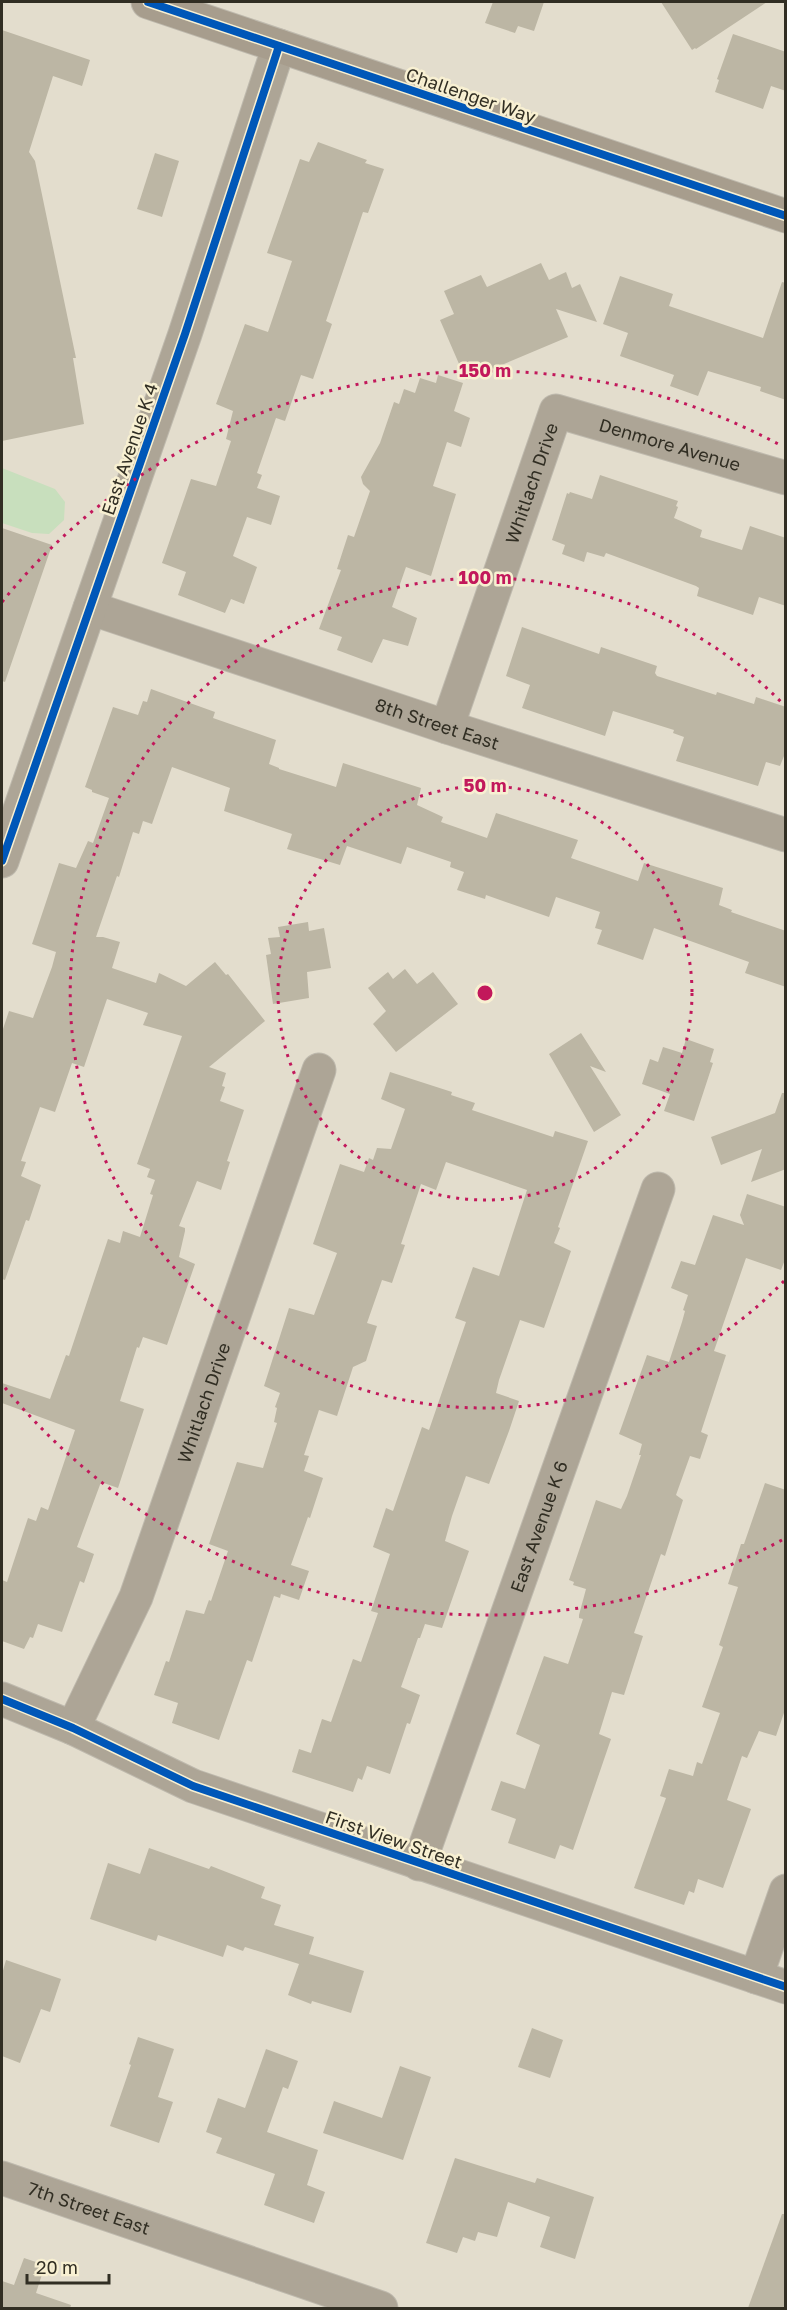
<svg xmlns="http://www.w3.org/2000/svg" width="787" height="2310" viewBox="0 0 787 2310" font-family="'Golos Text',sans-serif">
	<rect width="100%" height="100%" fill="#e3ddcd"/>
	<polygon fill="#c8dfbd" points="2,468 55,489 65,502 64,520 49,534 32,533 2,523"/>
	<g fill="#bcb6a4">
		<polygon points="493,2 544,2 534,31 518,26 515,33 485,23"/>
		<polygon points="661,2 767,2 696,49 695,48 692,50"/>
		<polygon points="2,30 90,60 82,86 53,76 29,152 35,161 76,358 73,358 84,424 2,441"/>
		<polygon points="733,34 786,52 786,91 771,86 763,109 715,92 719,80 717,79"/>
		<polygon points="318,142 367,160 365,163 384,169 368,213 363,212 326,321 332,324 313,379 301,375 285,421 276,418 257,473 262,475 257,488 280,496 271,525 247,517 233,556 257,567 244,604 231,599 225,613 178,595 186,572 162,563 191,479 216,486 231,441 226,439 233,411 216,404 245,324 268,332 292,261 267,253 300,159 309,162"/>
		<polygon points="155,153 179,161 162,217 137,209"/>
		<polygon points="541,263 549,280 566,272 572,288 580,284 597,322 556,309 568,337 466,380 440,320 454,314 444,291 481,275 487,287"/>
		<polygon points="620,276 673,294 669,306 763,338 782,282 786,283 786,400 760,391 761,387 708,371 698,396 670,386 674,375 620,356 628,333 603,324"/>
		<polygon points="438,375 463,383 454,411 470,418 461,447 447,442 433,486 456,494 431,576 406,567 392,607 417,618 408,646 383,639 372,663 337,650 342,637 319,629 341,570 337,569 348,535 354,537 370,491 363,484 361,477 380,443 394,402 399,404 404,389 415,393 420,378 436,383"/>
		<polygon points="600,475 678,501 676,506 678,507 674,518 702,530 700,537 742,550 750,526 786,538 786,606 759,597 753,615 697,596 699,588 696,586 606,553 604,557 587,552 584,562 562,554 565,545 552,540 567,493 569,494 570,492 592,499"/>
		<polygon points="2,528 52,545 5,682 2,681"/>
		<polygon points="522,627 599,654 601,647 657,666 655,673 657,676 716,695 717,692 754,704 756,697 786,707 786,751 780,766 766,762 758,786 676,761 684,737 673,733 674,730 613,711 605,736 522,708 530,685 506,676"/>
		<polygon points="151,689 215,712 213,718 276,740 269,764 279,768 279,769 336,787 343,763 421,788 417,805 443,817 441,822 487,838 496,813 578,840 571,858 638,881 644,863 723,888 719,905 732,910 731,912 786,931 786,987 745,973 749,962 654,928 643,960 597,944 602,930 595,928 600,912 556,897 549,917 486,895 485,899 457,890 464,872 450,867 451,862 407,847 401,864 347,846 340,865 287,849 292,834 224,811 230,788 172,767 152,824 143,821 139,834 133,832 119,877 117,876 96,937 103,937 120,942 112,968 156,983 159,973 186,986 215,962 226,975 228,974 265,1021 209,1067 226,1073 222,1086 225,1087 220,1101 244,1110 227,1161 230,1162 221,1190 197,1181 179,1226 185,1228 185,1231 179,1257 195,1264 167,1345 143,1337 139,1348 137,1347 120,1401 144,1409 118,1488 101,1482 77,1547 94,1554 84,1583 80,1581 62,1632 38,1624 33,1638 30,1637 24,1649 2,1641 2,1580 7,1582 28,1518 36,1521 41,1507 48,1510 75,1430 2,1403 2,1383 50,1399 66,1355 69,1356 108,1239 120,1243 123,1231 140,1237 153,1195 150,1194 155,1180 147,1177 150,1169 137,1164 182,1036 143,1025 148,1013 107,999 84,1067 72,1063 55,1112 40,1107 21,1161 26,1162 21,1176 41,1185 29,1221 26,1220 5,1280 2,1279 2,1032 9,1011 33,1018 52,967 56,952 32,944 59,863 76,868 88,841 93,843 109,798 92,792 92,790 85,787 113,707 138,715 143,701 147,702"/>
		<polygon points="308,922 309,931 324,928 331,968 307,972 309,998 273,1004 266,955 271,954 268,938 280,937 278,927"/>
		<polygon points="405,969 417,984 433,972 458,1004 396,1052 373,1024 386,1011 368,988 388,972 393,979"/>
		<polygon points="581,1033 606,1072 590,1066 621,1115 594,1132 549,1054"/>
		<polygon points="686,1039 714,1049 710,1062 713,1063 694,1121 664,1111 670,1094 642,1084 650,1059 658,1062 663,1047 682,1053"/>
		<polygon points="390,1072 452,1092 451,1095 475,1103 472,1110 553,1137 555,1131 588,1141 558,1227 560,1228 554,1243 571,1251 544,1328 520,1320 499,1380 496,1393 519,1401 509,1431 489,1484 466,1476 452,1516 445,1541 469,1551 442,1628 425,1624 420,1638 418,1638 401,1687 420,1695 410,1724 407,1723 390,1774 367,1766 362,1780 358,1778 353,1792 292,1772 299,1749 311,1753 322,1719 331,1722 353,1659 361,1662 378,1613 371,1611 390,1554 373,1547 386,1508 393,1511 422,1427 429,1430 466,1322 455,1318 473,1267 499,1276 527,1190 446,1162 436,1190 421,1184 401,1244 405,1245 392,1283 382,1280 367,1323 377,1326 366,1361 353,1367 337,1416 319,1410 304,1455 309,1456 304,1471 323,1478 310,1518 308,1517 291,1565 309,1571 299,1600 281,1594 280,1598 274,1596 252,1662 247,1660 219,1740 172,1723 178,1703 154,1695 166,1661 169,1662 186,1610 204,1614 209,1600 211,1601 228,1551 209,1544 237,1462 263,1468 277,1423 274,1422 277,1408 275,1407 280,1393 264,1386 289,1308 314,1315 337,1253 313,1244 340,1164 364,1172 369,1158 373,1160 377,1148 391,1149 405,1109 381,1099"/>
		<polygon points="782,1093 786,1093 786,1169 751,1182 762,1149 721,1165 711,1137 775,1113"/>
		<polygon points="747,1194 786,1207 786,1257 781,1270 746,1258 714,1351 726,1355 701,1432 708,1435 700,1459 690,1456 676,1495 683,1500 665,1556 661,1554 634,1633 643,1636 624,1695 612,1692 599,1734 611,1739 573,1850 560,1845 555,1859 508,1843 516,1819 491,1810 501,1781 525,1789 540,1745 516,1734 544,1656 568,1664 583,1619 579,1618 579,1615 586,1589 573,1585 574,1582 569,1580 596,1500 621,1509 627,1496 641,1455 639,1455 642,1444 619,1434 647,1355 669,1362 682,1322 685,1311 683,1310 688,1295 671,1288 681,1261 695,1265 713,1215 744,1225 740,1215"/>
		<polygon points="765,1483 786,1490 786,1707 776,1736 759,1731 747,1758 742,1756 727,1800 751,1809 723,1888 698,1879 694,1893 689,1891 684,1905 634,1888 666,1798 660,1796 669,1769 693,1776 697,1762 702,1764 720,1713 702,1707 723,1647 719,1645 738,1587 728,1584 741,1544 744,1544"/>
		<polygon points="149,1848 209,1869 211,1866 265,1887 261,1898 281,1905 274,1925 314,1937 309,1954 364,1971 351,2013 312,2001 311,2004 288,1995 299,1964 245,1947 243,1951 227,1945 223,1957 158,1935 156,1941 90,1919 108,1863 140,1874"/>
		<polygon points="6,1960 61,1979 50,2012 41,2009 20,2063 2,2056 2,1974"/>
		<polygon points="532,2028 563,2040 550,2078 518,2067"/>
		<polygon points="138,2037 174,2049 158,2097 173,2102 159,2143 110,2126 131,2065 129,2064"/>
		<polygon points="266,2049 298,2061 288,2089 283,2087 267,2132 318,2150 307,2185 325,2192 314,2223 264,2205 275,2174 216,2153 222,2138 206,2132 218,2098 245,2108"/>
		<polygon points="400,2066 431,2077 403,2160 323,2133 334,2101 382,2118"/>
		<polygon points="455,2158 535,2183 537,2178 594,2197 575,2259 540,2247 550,2217 508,2202 497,2237 478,2232 475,2241 463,2237 457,2253 426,2243"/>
		<polygon points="782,2214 786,2214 786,2308 748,2308"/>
		<polygon points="24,2258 45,2265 36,2293 71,2305 70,2308 2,2308 2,2281 14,2285"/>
	</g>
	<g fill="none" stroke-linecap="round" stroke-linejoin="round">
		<g stroke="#beb9ad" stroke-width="35">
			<g id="minor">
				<path id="s1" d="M90,608L447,727L786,835"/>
				<path id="s2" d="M447,727L556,411L786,478"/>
				<polyline points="2,861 185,334 279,46"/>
				<polyline points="2,1699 73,1728 193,1786 786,1987"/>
				<path id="s3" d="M73,1728L136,1597L319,1070"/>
				<path id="s4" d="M419,1864L658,1189"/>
				<polyline points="756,1977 786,1891"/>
				<path id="s5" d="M2,2178L381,2308"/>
			</g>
		</g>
		<g stroke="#beb9ad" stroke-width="35">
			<polyline id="major" points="148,2 786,216"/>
		</g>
		<use href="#minor" stroke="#ada596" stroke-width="33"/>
		<use href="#major" stroke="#a79d8d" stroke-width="33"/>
		<g stroke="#f8f0d2" stroke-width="11">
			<g id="cycleway">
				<polyline points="148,2 786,216"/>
				<polyline points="2,861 185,334 279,46"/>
				<polyline points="2,1699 73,1728 193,1786 786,1987"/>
			</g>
		</g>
		<use href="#cycleway" stroke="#0057b8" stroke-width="8"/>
	</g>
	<g fill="none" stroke="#c2185b" stroke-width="3" stroke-dasharray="3 6">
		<circle cx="485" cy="993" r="207"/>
		<path d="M784 1281A415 415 0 1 1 784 705"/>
		<path d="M782 1540A622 622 0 0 1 2 1384M2 602A622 622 0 0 1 782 446"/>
	</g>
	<g text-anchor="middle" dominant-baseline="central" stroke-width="5" stroke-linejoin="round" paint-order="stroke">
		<g font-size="18" fill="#312e23" stroke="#f8f0d2">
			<text transform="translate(471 95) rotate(19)">Challenger Way</text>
			<text stroke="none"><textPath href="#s2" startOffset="453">Denmore Avenue</textPath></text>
			<text transform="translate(129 449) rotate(-71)">East Avenue K 4</text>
			<text stroke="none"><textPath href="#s2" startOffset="258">Whitlach Drive</textPath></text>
			<text stroke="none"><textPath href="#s1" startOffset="366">8th Street East</textPath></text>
			<text stroke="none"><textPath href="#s3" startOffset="351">Whitlach Drive</textPath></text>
			<text stroke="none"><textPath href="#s4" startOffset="358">East Avenue K 6</textPath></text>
			<text transform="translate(394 1839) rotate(19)">First View Street</text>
			<text stroke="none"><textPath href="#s5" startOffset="92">7th Street East</textPath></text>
		</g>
	</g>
	<circle cx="485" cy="993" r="9" fill="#c2185b" stroke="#f8f0d2" stroke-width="3"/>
	<g font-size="18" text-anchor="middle" font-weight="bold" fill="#c2185b" stroke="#f8f0d2" stroke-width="5" stroke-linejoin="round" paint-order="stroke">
		<text x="485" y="377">150 m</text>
		<text x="485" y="584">100 m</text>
		<text x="485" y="792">50 m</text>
	</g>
	<rect width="787" height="2310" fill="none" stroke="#312e23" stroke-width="6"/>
	<path d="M27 2274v9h82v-9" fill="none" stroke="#312e23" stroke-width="3"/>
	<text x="36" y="2274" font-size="18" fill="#312e23" stroke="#f8f0d2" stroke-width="4.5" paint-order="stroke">20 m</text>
</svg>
